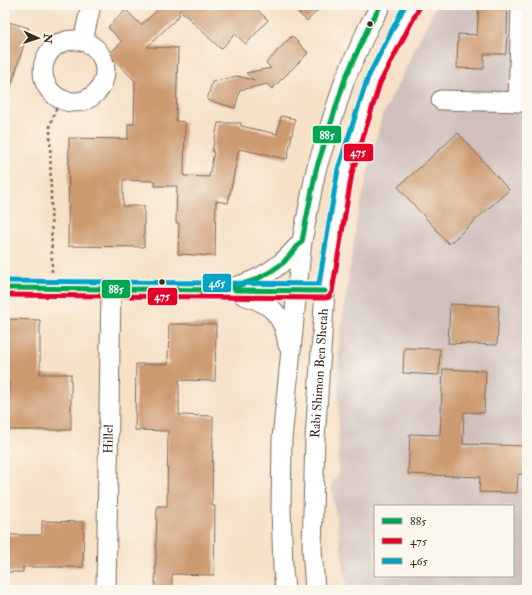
<svg xmlns="http://www.w3.org/2000/svg" width="532" height="595" viewBox="0 0 532 595" font-family="'IM FELL Double Pica',serif">
	<rect width="100%" height="100%" fill="#fbf7ec"/>
	<filter id="ink" filterUnits="userSpaceOnUse"><feTurbulence type="fractalNoise" baseFrequency=".025" numOctaves="2"/><feDisplacementMap in="SourceGraphic" scale="8" xChannelSelector="R" yChannelSelector="G"/><feConvolveMatrix kernelMatrix="1 2 1 2 8 2 1 2 1" color-interpolation-filters="sRGB"/></filter>
	<filter id="wash" filterUnits="userSpaceOnUse"><feTurbulence type="fractalNoise" baseFrequency=".012" numOctaves="4" result="noise"/><feDisplacementMap in="SourceGraphic" scale="16" xChannelSelector="R" yChannelSelector="G"/><feGaussianBlur stdDeviation="0.9" result="paint"/><feColorMatrix in="noise" values="0 0 0 0 0 0 0 0 0 0 0 0 0 0 0 0 0 1.4 0 .05"/><feComposite in="paint" operator="in"/></filter>
	<g filter="url(#wash)">
		<rect width="100%" height="100%" fill="#f6e0c6"/>
		<path fill="#cfc0bb" fill-rule="evenodd" d="M436,5H527V590H347L331,484L338,475L339,344L357,218L381,119ZM375,506H513V576H375Z"/>
		<g id="blocks">
			<g fill="#cc9a70">
				<polygon points="163,5 252,5 268,20 246,44 235,34 221,49 179,9 179,16 147,47 178,48 176,121 185,122 184,176 209,177 214,152 212,152 218,123 241,123 241,126 277,134 281,116 295,119 287,159 239,149 228,203 216,201 215,256 178,254 179,223 176,223 177,186 155,186 155,181 123,180 123,206 144,206 144,247 68,246 69,138 128,139 128,124 134,124 135,81 109,54 122,42 108,27 126,10 141,25"/>
				<polygon points="290,5 323,5 307,21"/>
				<polygon points="479,5 508,5 506,54 484,54 484,69 457,68 458,34 477,35"/>
				<polygon points="5,21 29,28 8,96 5,95"/>
				<polygon points="292,36 308,53 272,89 267,84 240,90 235,108 207,100 212,82 237,76 254,80 246,73 271,68 266,63"/>
				<polygon points="458,133 509,190 449,244 398,187"/>
				<polygon points="450,304 499,306 497,345 448,343"/>
				<polygon points="5,319 40,320 40,374 71,374 71,430 9,430 9,382 5,382"/>
				<polygon points="169,324 216,324 215,381 179,380 179,415 213,416 212,506 215,506 214,575 172,574 172,590 155,590 157,506 167,506 168,431 135,430 136,364 168,364"/>
				<polygon points="404,348 440,349 439,375 403,373"/>
				<polygon points="443,369 486,371 484,413 464,412 463,444 527,446 527,474 518,474 517,493 479,492 480,477 408,474 410,434 440,435"/>
				<polygon points="42,521 84,522 83,567 23,567 23,572 5,572 5,535 42,535"/>
			</g>
		</g>
	</g>
	<g filter="url(#ink)">
		<use href="#blocks" fill-opacity="0" stroke="#7c6a59" stroke-width="1"/>
		<g fill="none" stroke-linecap="round" stroke-linejoin="round">
			<g stroke="#7c6a59" stroke-width="21">
				<g id="minor">
					<circle cx="74" cy="71" r="31"/>
					<polyline points="83,41 91,5"/>
					<polyline points="441,100 527,102"/>
					<polyline points="518,102 521,5"/>
					<path d="M237,286C264,279 285,263 302,241"/>
					<polyline points="5,288 325,291"/>
					<path d="M243,295C271,303 284,315 288,345"/>
					<path id="s1" d="M106,590L111,289"/>
					<polyline points="285,590 283,568 281,508 282,439 302,241 316,170 345,79 369,26 381,5"/>
					<path id="s2" d="M315,590L312,548L315,439L325,291L332,245L345,171L374,80L413,5"/>
				</g>
			</g>
			<polyline stroke="#7c6a59" stroke-width="2.5" stroke-dasharray="3 3" stroke-linecap="butt" points="52,272 50,125 60,99"/>
			<use href="#minor" stroke="#fff" stroke-width="19"/>
			<g stroke="#fbf7ec" stroke-width="8">
				<g id="bus-1">
					<polyline points="5,288 224,290 255,280 270,272 283,263 302,241 316,170 345,79 369,26 381,5"/>
					<polyline points="235,290 325,291"/>
				</g>
			</g>
			<g stroke="#fbf7ec" stroke-width="8">
				<polyline id="bus-2" points="5,295 325,298 329,297 332,292 352,173 380,83 419,8"/>
			</g>
			<g stroke="#fbf7ec" stroke-width="8">
				<polyline id="bus-3" points="5,281 319,284 338,169 368,77 405,5"/>
			</g>
			<use href="#bus-1" stroke="#00a651" stroke-width="5"/>
			<use href="#bus-2" stroke="#e4002b" stroke-width="5"/>
			<use href="#bus-3" stroke="#03a3c5" stroke-width="5"/>
		</g>
	</g>
	<g fill="#3b2a1e" stroke="#fbf7ec" stroke-width="1.5">
		<circle cx="370" cy="24" r="3.5"/>
		<circle cx="162" cy="282" r="3.5"/>
	</g>
	<g text-anchor="middle" dominant-baseline="central" stroke-width="4" stroke-linejoin="round" paint-order="stroke">
		<g font-size="13" fill="#3b2a1e" stroke="#fbf7ec">
			<text stroke="none"><textPath href="#s2" startOffset="217">Rabi Shimon Ben Shetah</textPath></text>
			<text stroke="none"><textPath href="#s1" startOffset="151">Hillel</textPath></text>
		</g>
	</g>
	<g stroke="#fbf7ec" stroke-width="1.5">
		<rect x="312" y="125" width="30" height="19" rx="4" fill="#00a651"/>
		<rect x="343" y="143" width="31" height="19" rx="4" fill="#e4002b"/>
		<rect x="202" y="273" width="30" height="20" rx="4" fill="#03a3c5"/>
		<rect x="101" y="279" width="30" height="20" rx="4" fill="#00a651"/>
		<rect x="147" y="287" width="31" height="19" rx="4" fill="#e4002b"/>
	</g>
	<g font-size="11" text-anchor="middle" font-weight="bold" fill="#fff">
		<text x="327" y="139">885</text>
		<text x="358" y="156">475</text>
		<text x="217" y="287">465</text>
		<text x="116" y="293">885</text>
		<text x="162" y="300">475</text>
	</g>
	<rect width="532" height="595" fill="none" stroke="#fbf7ec" stroke-width="20"/>
	<rect x="374" y="505" width="140" height="72" fill="#fbf7ec" stroke="#aea59a"/>
	<rect x="382" y="518" width="20" height="6" fill="#00a651" stroke="#aea59a"/>
	<text x="410" y="525" font-size="12" fill="#3b2a1e">885</text>
	<rect x="382" y="538" width="20" height="6" fill="#e4002b" stroke="#aea59a"/>
	<text x="410" y="545" font-size="12" fill="#3b2a1e">475</text>
	<rect x="382" y="558" width="20" height="6" fill="#03a3c5" stroke="#aea59a"/>
	<text x="410" y="565" font-size="12" fill="#3b2a1e">465</text>
	<g transform="translate(38 38) rotate(93)" stroke="#fbf7ec" stroke-width="3" paint-order="stroke">
	<path d="M0-3L7 15L0 10L-7 15Z" fill="#3b2a1e"/>
	<text y="-6" font-size="11" font-weight="bold" text-anchor="middle" fill="#3b2a1e">N</text>
	</g>
</svg>
